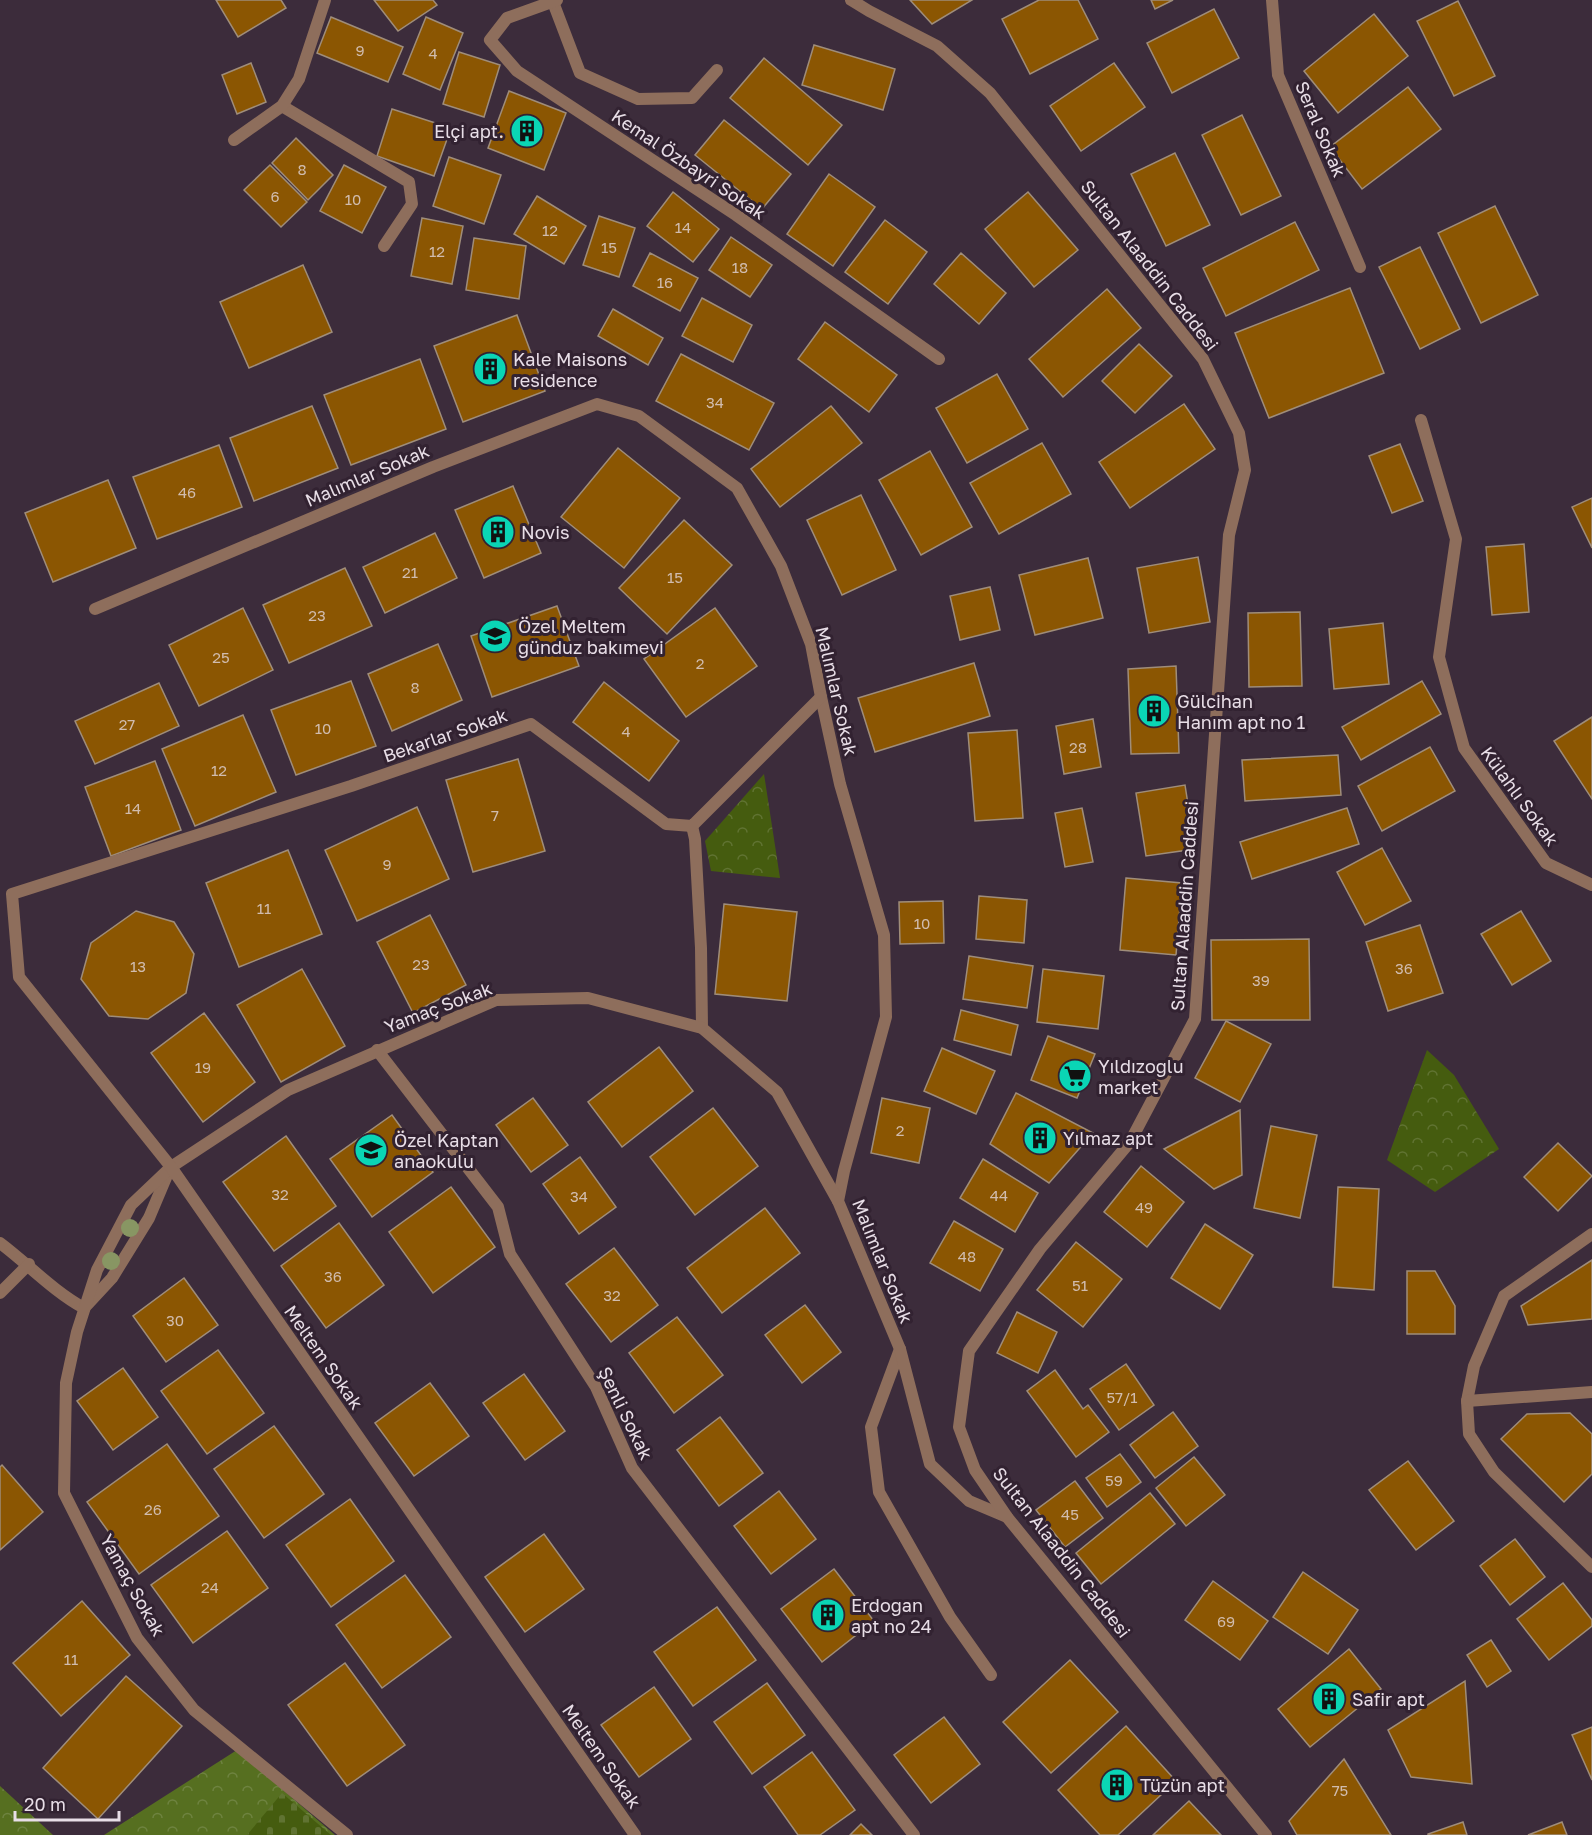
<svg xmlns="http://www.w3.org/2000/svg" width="1592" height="1835" viewBox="0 0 1592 1835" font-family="'Golos Text',sans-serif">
	<defs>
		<pattern id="forest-crowns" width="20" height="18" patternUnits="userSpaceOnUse" patternTransform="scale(1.5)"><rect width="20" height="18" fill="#566f20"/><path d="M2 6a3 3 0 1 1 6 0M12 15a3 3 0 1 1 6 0" fill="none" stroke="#6e8340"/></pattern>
		<pattern id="cemetery-stones" width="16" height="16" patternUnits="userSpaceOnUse" patternTransform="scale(1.5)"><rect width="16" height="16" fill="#455c0f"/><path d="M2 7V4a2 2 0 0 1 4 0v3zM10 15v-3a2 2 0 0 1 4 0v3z" fill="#607332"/></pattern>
		<pattern id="park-crowns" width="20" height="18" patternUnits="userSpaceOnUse" patternTransform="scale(1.5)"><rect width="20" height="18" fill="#455c0f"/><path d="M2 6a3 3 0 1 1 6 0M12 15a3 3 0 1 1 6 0" fill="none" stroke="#607332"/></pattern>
	</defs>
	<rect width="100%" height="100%" fill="#3c2c3b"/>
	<g fill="url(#forest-crowns)">
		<polygon points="237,1750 335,1835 104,1835"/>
		<polygon points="0,1786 53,1835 0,1835"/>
	</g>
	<polygon fill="url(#cemetery-stones)" points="282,1793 331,1835 247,1835"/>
	<g fill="url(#park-crowns)">
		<polygon points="764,774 780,878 711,871 705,841"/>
		<polygon points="1427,1050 1454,1075 1499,1149 1435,1192 1387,1160"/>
	</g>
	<g fill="#8b5602" stroke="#9f8d7a" stroke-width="1.5">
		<polygon points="216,0 281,0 286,8 238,37"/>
		<polygon points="374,0 433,0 437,5 398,31"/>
		<polygon points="910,0 972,0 932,24"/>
		<polygon points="1039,0 1078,0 1098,39 1030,74 1002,19"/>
		<polygon points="1151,0 1173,0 1155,9"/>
		<polygon points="1458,1 1495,76 1454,96 1417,21"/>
		<polygon points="1214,9 1239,58 1172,93 1147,43"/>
		<polygon points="1374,14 1408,56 1338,113 1304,71"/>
		<polygon points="331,17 403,47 388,82 317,53"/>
		<polygon points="426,17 463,33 440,90 403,74"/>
		<polygon points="814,45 895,69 883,110 802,85"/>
		<polygon points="459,52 500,65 484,117 443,104"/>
		<polygon points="764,58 842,125 808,165 730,98"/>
		<polygon points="251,63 266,102 237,114 222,75"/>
		<polygon points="1114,63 1145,107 1081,151 1050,106"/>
		<polygon points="1408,87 1441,129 1362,189 1330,147"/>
		<polygon points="509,91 566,113 544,170 488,148"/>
		<polygon points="392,109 451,128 434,176 377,156"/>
		<polygon points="1242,115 1281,196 1241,215 1202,135"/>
		<polygon points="724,120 791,174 762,209 695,155"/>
		<polygon points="296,138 333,175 308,200 272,163"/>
		<polygon points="1175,153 1210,225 1166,246 1131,174"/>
		<polygon points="449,157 501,175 484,224 433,206"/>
		<polygon points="270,165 307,202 281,227 244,190"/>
		<polygon points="344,165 386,187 362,233 320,211"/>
		<polygon points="829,174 875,207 833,266 787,234"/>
		<polygon points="673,192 719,229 693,262 647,226"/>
		<polygon points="1028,192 1078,250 1034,287 985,229"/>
		<polygon points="537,196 586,226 564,264 514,234"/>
		<polygon points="1495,206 1538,295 1481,323 1438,233"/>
		<polygon points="599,216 635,228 619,277 583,265"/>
		<polygon points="422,218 463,226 452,284 411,276"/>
		<polygon points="885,220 927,252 888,304 845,272"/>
		<polygon points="1295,222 1319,270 1226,316 1203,268"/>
		<polygon points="731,237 772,265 750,297 709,270"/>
		<polygon points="474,238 526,246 519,299 466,290"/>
		<polygon points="1420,247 1460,329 1420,349 1379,267"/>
		<polygon points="650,253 698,278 680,311 633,286"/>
		<polygon points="961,253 1006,293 979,324 934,284"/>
		<polygon points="303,265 332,332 249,368 220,302"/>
		<polygon points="1350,288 1384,373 1269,418 1235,333"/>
		<polygon points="1107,289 1141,328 1063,397 1029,359"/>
		<polygon points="702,298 752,325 733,362 682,336"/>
		<polygon points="613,309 663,338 648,365 598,336"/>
		<polygon points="517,315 545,391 463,422 434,346"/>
		<polygon points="825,322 897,375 869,412 798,359"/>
		<polygon points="1139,344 1172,376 1135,413 1102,381"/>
		<polygon points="681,354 774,403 749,450 656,401"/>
		<polygon points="420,359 446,429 351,465 324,395"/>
		<polygon points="997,374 1028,429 967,463 936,408"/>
		<polygon points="1184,404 1215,449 1130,508 1099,462"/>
		<polygon points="312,406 338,468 254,501 230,438"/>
		<polygon points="831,406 862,443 780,507 751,469"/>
		<polygon points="1042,443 1071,494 999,534 970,483"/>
		<polygon points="1400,444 1423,501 1392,513 1369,456"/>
		<polygon points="219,445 242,507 157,539 133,477"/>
		<polygon points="618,448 680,498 624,568 561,517"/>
		<polygon points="930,451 972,527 921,555 879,480"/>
		<polygon points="108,480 136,548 53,582 25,513"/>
		<polygon points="513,486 541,553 484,578 455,510"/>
		<polygon points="861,495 896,570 842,595 807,520"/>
		<polygon points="1592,498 1592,548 1572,507"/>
		<polygon points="684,520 732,565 667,634 619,588"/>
		<polygon points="435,533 457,578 385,613 363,567"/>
		<polygon points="1524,544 1529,612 1492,615 1486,547"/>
		<polygon points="1198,557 1210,622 1149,633 1137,568"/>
		<polygon points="1088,558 1103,618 1035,635 1019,575"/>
		<polygon points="345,568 372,626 289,663 263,605"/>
		<polygon points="990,587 1000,630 960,640 950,596"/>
		<polygon points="557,606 579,666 492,697 471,636"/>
		<polygon points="243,608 273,670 199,706 169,645"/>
		<polygon points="715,608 757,666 686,717 644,659"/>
		<polygon points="1300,612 1302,686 1249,687 1248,613"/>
		<polygon points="1383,623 1389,684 1334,689 1329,629"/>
		<polygon points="438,644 462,700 392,731 368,674"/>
		<polygon points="974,663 990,716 875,752 858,698"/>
		<polygon points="1176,666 1179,753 1131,754 1128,669"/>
		<polygon points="351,681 376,746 296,775 271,710"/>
		<polygon points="1422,681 1441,714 1361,760 1342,727"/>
		<polygon points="604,682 679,741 649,781 573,722"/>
		<polygon points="159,683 179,726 95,764 75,721"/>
		<polygon points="243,715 276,792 195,826 162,749"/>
		<polygon points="1592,717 1592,799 1554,741"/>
		<polygon points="1093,719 1101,767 1064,774 1056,726"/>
		<polygon points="1017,730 1023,818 975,821 968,733"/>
		<polygon points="1430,747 1455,791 1382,831 1358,786"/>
		<polygon points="1338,755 1341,795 1245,801 1242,760"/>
		<polygon points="518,759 545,851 473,872 446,780"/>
		<polygon points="155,761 181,830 111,856 85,787"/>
		<polygon points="1185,785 1195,849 1146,856 1136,793"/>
		<polygon points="417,807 449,879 357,921 325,850"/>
		<polygon points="1082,808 1093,862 1065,867 1055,813"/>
		<polygon points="1347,808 1359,844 1252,879 1240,842"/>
		<polygon points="1382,848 1411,901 1365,925 1337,872"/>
		<polygon points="288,850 322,934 239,967 206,883"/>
		<polygon points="1126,878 1182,883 1176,955 1120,950"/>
		<polygon points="979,896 1027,900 1024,943 976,939"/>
		<polygon points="943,901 944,943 900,944 899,902"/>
		<polygon points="724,904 797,912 787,1001 715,994"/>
		<polygon points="136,911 174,922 194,954 186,993 148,1019 109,1016 81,979 91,943"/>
		<polygon points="1521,911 1551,961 1512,985 1481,934"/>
		<polygon points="430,915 466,985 413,1013 377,942"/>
		<polygon points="1420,925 1443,993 1388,1011 1366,942"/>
		<polygon points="1309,939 1310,1020 1212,1020 1211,940"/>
		<polygon points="969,956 1033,966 1027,1008 963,999"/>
		<polygon points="302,969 345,1046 281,1082 237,1005"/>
		<polygon points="1043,969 1104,976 1098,1029 1037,1022"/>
		<polygon points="961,1010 1018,1025 1011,1055 954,1040"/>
		<polygon points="204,1013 255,1082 203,1122 151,1053"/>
		<polygon points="1226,1021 1271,1044 1240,1102 1195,1078"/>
		<polygon points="1048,1036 1095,1054 1077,1098 1031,1080"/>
		<polygon points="659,1047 693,1091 622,1147 588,1102"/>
		<polygon points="942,1048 995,1071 976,1114 924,1091"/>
		<polygon points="1016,1093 1093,1133 1049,1183 990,1144"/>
		<polygon points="533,1098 568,1145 531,1172 496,1125"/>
		<polygon points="882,1098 930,1108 919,1163 871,1153"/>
		<polygon points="713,1108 758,1166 695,1215 650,1157"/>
		<polygon points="1240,1110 1242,1175 1214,1189 1164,1149"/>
		<polygon points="392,1115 433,1172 372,1217 330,1159"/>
		<polygon points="1271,1126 1317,1135 1300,1218 1254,1208"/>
		<polygon points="286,1136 336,1206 274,1251 223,1182"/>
		<polygon points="1558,1143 1592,1176 1558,1211 1524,1177"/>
		<polygon points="580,1157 616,1207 579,1234 543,1184"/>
		<polygon points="983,1159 1038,1193 1015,1232 960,1198"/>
		<polygon points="1141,1166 1184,1202 1147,1247 1104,1212"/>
		<polygon points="451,1187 495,1247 433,1293 389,1232"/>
		<polygon points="1338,1187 1379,1189 1374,1290 1333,1287"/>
		<polygon points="765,1208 800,1253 722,1313 687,1268"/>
		<polygon points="954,1221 1003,1249 980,1291 930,1263"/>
		<polygon points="339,1223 384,1285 326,1328 281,1266"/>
		<polygon points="1205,1224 1253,1255 1220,1309 1171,1278"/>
		<polygon points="1076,1242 1122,1279 1083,1327 1037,1290"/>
		<polygon points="614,1248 658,1305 611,1342 566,1284"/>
		<polygon points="1592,1260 1592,1319 1528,1325 1521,1306"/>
		<polygon points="1407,1271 1435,1271 1455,1306 1455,1334 1407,1334"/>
		<polygon points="184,1278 218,1325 166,1362 133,1316"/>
		<polygon points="805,1305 841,1352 802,1383 765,1335"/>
		<polygon points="1017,1312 1057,1332 1038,1373 997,1353"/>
		<polygon points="677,1317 723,1375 674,1413 629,1353"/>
		<polygon points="218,1350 264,1413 207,1454 161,1391"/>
		<polygon points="1126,1364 1154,1405 1119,1430 1090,1389"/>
		<polygon points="123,1368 158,1417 113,1450 77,1401"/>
		<polygon points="1055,1370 1083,1409 1088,1405 1109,1432 1076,1457 1027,1391"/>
		<polygon points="524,1374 565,1431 525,1460 483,1403"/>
		<polygon points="430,1383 469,1436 414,1476 375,1423"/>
		<polygon points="1173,1412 1198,1446 1155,1478 1130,1445"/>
		<polygon points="1570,1413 1592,1434 1592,1474 1564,1502 1501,1439 1527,1414"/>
		<polygon points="720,1417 763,1473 719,1506 677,1450"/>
		<polygon points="274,1426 324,1494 264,1538 214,1469"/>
		<polygon points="167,1444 219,1516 139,1574 87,1502"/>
		<polygon points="1120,1454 1141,1482 1107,1507 1086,1478"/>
		<polygon points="1194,1457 1225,1495 1186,1526 1156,1488"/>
		<polygon points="1408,1461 1454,1521 1416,1550 1369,1490"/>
		<polygon points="2,1465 43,1512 0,1550 0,1467"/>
		<polygon points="1075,1481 1103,1518 1065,1547 1036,1510"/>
		<polygon points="779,1491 816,1539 771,1574 734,1526"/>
		<polygon points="1150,1493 1175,1524 1101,1584 1076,1553"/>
		<polygon points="350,1499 394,1561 331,1607 286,1545"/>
		<polygon points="227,1531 268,1588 193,1643 151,1585"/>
		<polygon points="544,1534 584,1589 525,1632 485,1577"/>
		<polygon points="1515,1539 1545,1577 1510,1605 1480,1566"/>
		<polygon points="834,1569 874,1621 822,1662 781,1609"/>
		<polygon points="1303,1572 1358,1610 1328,1654 1273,1617"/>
		<polygon points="405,1575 451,1637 382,1688 336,1625"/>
		<polygon points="1213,1581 1268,1621 1240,1660 1185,1620"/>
		<polygon points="1563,1583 1592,1620 1592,1626 1549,1660 1517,1619"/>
		<polygon points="82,1601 130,1655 61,1716 13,1663"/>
		<polygon points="717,1607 756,1660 693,1706 654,1652"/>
		<polygon points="1491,1640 1511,1671 1487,1687 1467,1655"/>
		<polygon points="1349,1649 1381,1689 1310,1747 1278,1709"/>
		<polygon points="1070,1660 1118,1712 1051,1773 1003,1722"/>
		<polygon points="345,1663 405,1745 347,1786 288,1705"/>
		<polygon points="126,1676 182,1726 98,1819 43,1768"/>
		<polygon points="1465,1681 1472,1784 1411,1777 1388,1730"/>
		<polygon points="767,1683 805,1735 752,1774 714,1722"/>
		<polygon points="654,1687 691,1739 639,1777 601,1725"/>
		<polygon points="944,1717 980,1764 931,1803 894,1755"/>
		<polygon points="1126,1726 1176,1781 1118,1835 1100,1835 1058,1790"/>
		<polygon points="1592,1727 1592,1780 1572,1735"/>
		<polygon points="812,1752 855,1810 820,1835 798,1835 764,1787"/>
		<polygon points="1344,1759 1391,1835 1297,1835 1289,1821"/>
		<polygon points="1189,1801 1221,1835 1153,1835"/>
		<polygon points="1463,1822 1467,1835 1428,1835 1428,1834"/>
		<polygon points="1562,1822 1567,1835 1528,1835"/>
		<polygon points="861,1824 872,1835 850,1835"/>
	</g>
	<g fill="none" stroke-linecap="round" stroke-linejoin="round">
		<g stroke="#8e6e5c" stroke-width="12">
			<polyline points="553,2 580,73 638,99 692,98 717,70"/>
			<polyline points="282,106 409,182 412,204 384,246"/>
			<polyline points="692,826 695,839 701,948 702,1028"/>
			<path d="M0,1243C28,1264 53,1291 84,1308"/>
			<polyline points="0,1293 29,1264"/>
			<polyline points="900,1349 871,1427 879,1492 950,1617 991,1675"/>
		</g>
		<g stroke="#8e6e5c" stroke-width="12">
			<polyline points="557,0 507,18 490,40 517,71 736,215 939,359"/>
			<polyline points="1272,0 1278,75 1360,267"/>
			<polyline points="234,140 282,106 299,79 325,0"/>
			<polyline points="1421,420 1456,539 1439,657 1464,748 1546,863 1592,885"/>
			<polyline points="95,609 433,467 597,404 639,416 737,488 781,566 811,644 821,697 840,784 884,935 886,1017 844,1171 838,1201 900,1349 930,1464 969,1501 1007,1517"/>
			<polyline points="377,1050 498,1207 510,1254 596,1387 632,1468 914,1835"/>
			<polyline points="1592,1234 1504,1296 1474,1366 1467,1401 1469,1434 1494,1472 1592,1567"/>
			<polyline points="87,1305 112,1278 149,1218 168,1173"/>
			<polyline points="1467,1401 1592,1392"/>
			<polyline points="347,1835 194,1710 137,1638 64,1493 66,1383 77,1332 97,1270 131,1205 171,1167 288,1090 496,1000 588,998 702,1028 777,1092 838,1201"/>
			<polyline points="635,1835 171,1167 19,977 12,894 351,786 531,724 666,824 692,826 821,697"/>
		</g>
		<polyline stroke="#8e6e5c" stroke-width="12" points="851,0 869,11 937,46 990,93 1203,359 1239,433 1245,470 1229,535 1195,1019 1130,1142 1040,1249 969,1351 959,1427 975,1470 1007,1517 1266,1835"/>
	</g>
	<g fill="#889663">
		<circle cx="130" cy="1228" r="9"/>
		<circle cx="111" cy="1261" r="9"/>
	</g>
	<defs>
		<g id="building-disc" transform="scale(1.725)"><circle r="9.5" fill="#0ad5b5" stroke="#322231"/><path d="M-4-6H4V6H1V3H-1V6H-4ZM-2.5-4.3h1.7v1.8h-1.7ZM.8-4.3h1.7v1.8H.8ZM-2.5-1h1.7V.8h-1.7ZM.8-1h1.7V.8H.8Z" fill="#111"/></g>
		<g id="school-disc" transform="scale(1.725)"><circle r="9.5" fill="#0ad5b5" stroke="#322231"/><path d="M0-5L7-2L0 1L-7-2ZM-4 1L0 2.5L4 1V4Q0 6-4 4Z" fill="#111"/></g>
		<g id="supermarket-disc" transform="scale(1.725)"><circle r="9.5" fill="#0ad5b5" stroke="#322231"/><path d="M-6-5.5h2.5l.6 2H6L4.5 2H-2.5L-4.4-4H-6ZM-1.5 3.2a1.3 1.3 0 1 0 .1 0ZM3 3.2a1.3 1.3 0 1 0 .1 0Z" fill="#111"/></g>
	</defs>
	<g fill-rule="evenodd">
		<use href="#building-disc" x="527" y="131"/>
		<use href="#building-disc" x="490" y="369"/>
		<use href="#building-disc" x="498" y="532"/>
		<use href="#school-disc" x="495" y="636"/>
		<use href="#building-disc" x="1154" y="711"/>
		<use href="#supermarket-disc" x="1075" y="1076"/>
		<use href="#building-disc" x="1040" y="1138"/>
		<use href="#school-disc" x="371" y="1150"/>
		<use href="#building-disc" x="828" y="1615"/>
		<use href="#building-disc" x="1329" y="1699"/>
		<use href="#building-disc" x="1117" y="1785"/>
	</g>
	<g text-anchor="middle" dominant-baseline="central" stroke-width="6" stroke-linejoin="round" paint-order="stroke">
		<g font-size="15" fill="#d1bcae">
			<text x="360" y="50">9</text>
			<text x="433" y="53">4</text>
			<text x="302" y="169">8</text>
			<text x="275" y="196">6</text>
			<text x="353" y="199">10</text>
			<text x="683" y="227">14</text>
			<text x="550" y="230">12</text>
			<text x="609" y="247">15</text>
			<text x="437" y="251">12</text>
			<text x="740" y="267">18</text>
			<text x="665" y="282">16</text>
			<text x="715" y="402">34</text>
			<text x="187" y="492">46</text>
			<text x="410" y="572">21</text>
			<text x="675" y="577">15</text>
			<text x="317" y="615">23</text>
			<text x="221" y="657">25</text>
			<text x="700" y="663">2</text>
			<text x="415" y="687">8</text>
			<text x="127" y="724">27</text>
			<text x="323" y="728">10</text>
			<text x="626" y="731">4</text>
			<text x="1078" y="747">28</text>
			<text x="219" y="770">12</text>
			<text x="133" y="808">14</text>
			<text x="495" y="815">7</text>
			<text x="387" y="864">9</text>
			<text x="264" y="908">11</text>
			<text x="922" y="923">10</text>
			<text x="421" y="964">23</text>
			<text x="138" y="966">13</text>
			<text x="1404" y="968">36</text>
			<text x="1261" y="980">39</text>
			<text x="203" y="1067">19</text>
			<text x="900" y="1130">2</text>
			<text x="280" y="1194">32</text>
			<text x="999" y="1195">44</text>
			<text x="579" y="1196">34</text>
			<text x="1144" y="1207">49</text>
			<text x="967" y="1256">48</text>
			<text x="333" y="1276">36</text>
			<text x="1080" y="1285">51</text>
			<text x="612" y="1295">32</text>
			<text x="175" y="1320">30</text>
			<text x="1122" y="1397">57/1</text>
			<text x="1114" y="1480">59</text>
			<text x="153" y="1509">26</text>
			<text x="1070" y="1514">45</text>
			<text x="210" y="1587">24</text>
			<text x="1226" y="1621">69</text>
			<text x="71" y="1659">11</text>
			<text x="1340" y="1790">75</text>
		</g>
		<g font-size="18" fill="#e8dee7" stroke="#322231">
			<text transform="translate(1321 129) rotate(67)">Seral Sokak</text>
			<text transform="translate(689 164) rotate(34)">Kemal Özbayri Sokak</text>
			<text transform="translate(1150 265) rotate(52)">Sultan Alaaddin Caddesi</text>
			<text transform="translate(367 475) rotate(-23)">Malımlar Sokak</text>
			<text transform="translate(837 691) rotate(77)">Malımlar Sokak</text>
			<text transform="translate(445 735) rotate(-19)">Bekarlar Sokak</text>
			<text transform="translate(1520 796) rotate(54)">Külahlı Sokak</text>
			<text transform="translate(1184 906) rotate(-86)">Sultan Alaaddin Caddesi</text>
			<text transform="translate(438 1007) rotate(-21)">Yamaç Sokak</text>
			<text transform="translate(883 1261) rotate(68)">Malımlar Sokak</text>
			<text transform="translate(324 1357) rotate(55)">Meltem Sokak</text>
			<text transform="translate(626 1413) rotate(64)">Şenli Sokak</text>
			<text transform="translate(1062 1552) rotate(52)">Sultan Alaaddin Caddesi</text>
			<text transform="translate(133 1585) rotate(61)">Yamaç Sokak</text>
			<text transform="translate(602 1756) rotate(55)">Meltem Sokak</text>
		</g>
		<g font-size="18" fill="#e8dee7" stroke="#322231" text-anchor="start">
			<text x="504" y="131" text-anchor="end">Elçi apt.</text>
			<text x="513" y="359">Kale Maisons<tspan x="513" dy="21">residence</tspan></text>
			<text x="521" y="532">Novis</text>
			<text x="518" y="626">Özel Meltem<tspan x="518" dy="21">günduz bakımevi</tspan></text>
			<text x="1177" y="701">Gülcihan<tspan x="1177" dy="21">Hanım apt no 1</tspan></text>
			<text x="1098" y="1066">Yıldızoğlu<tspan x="1098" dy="21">market</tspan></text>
			<text x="1063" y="1138">Yılmaz apt</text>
			<text x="394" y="1140">Özel Kaptan<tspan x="394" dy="21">anaokulu</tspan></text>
			<text x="851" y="1605">Erdoğan<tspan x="851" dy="21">apt no 24</tspan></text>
			<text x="1352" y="1699">Safir apt</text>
			<text x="1140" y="1785">Tüzün apt</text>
		</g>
	</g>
	<path d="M15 1811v9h104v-9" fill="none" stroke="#e8dee7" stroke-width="3"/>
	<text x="24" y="1811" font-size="18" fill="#e8dee7" stroke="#322231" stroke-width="4.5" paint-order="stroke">20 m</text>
</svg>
